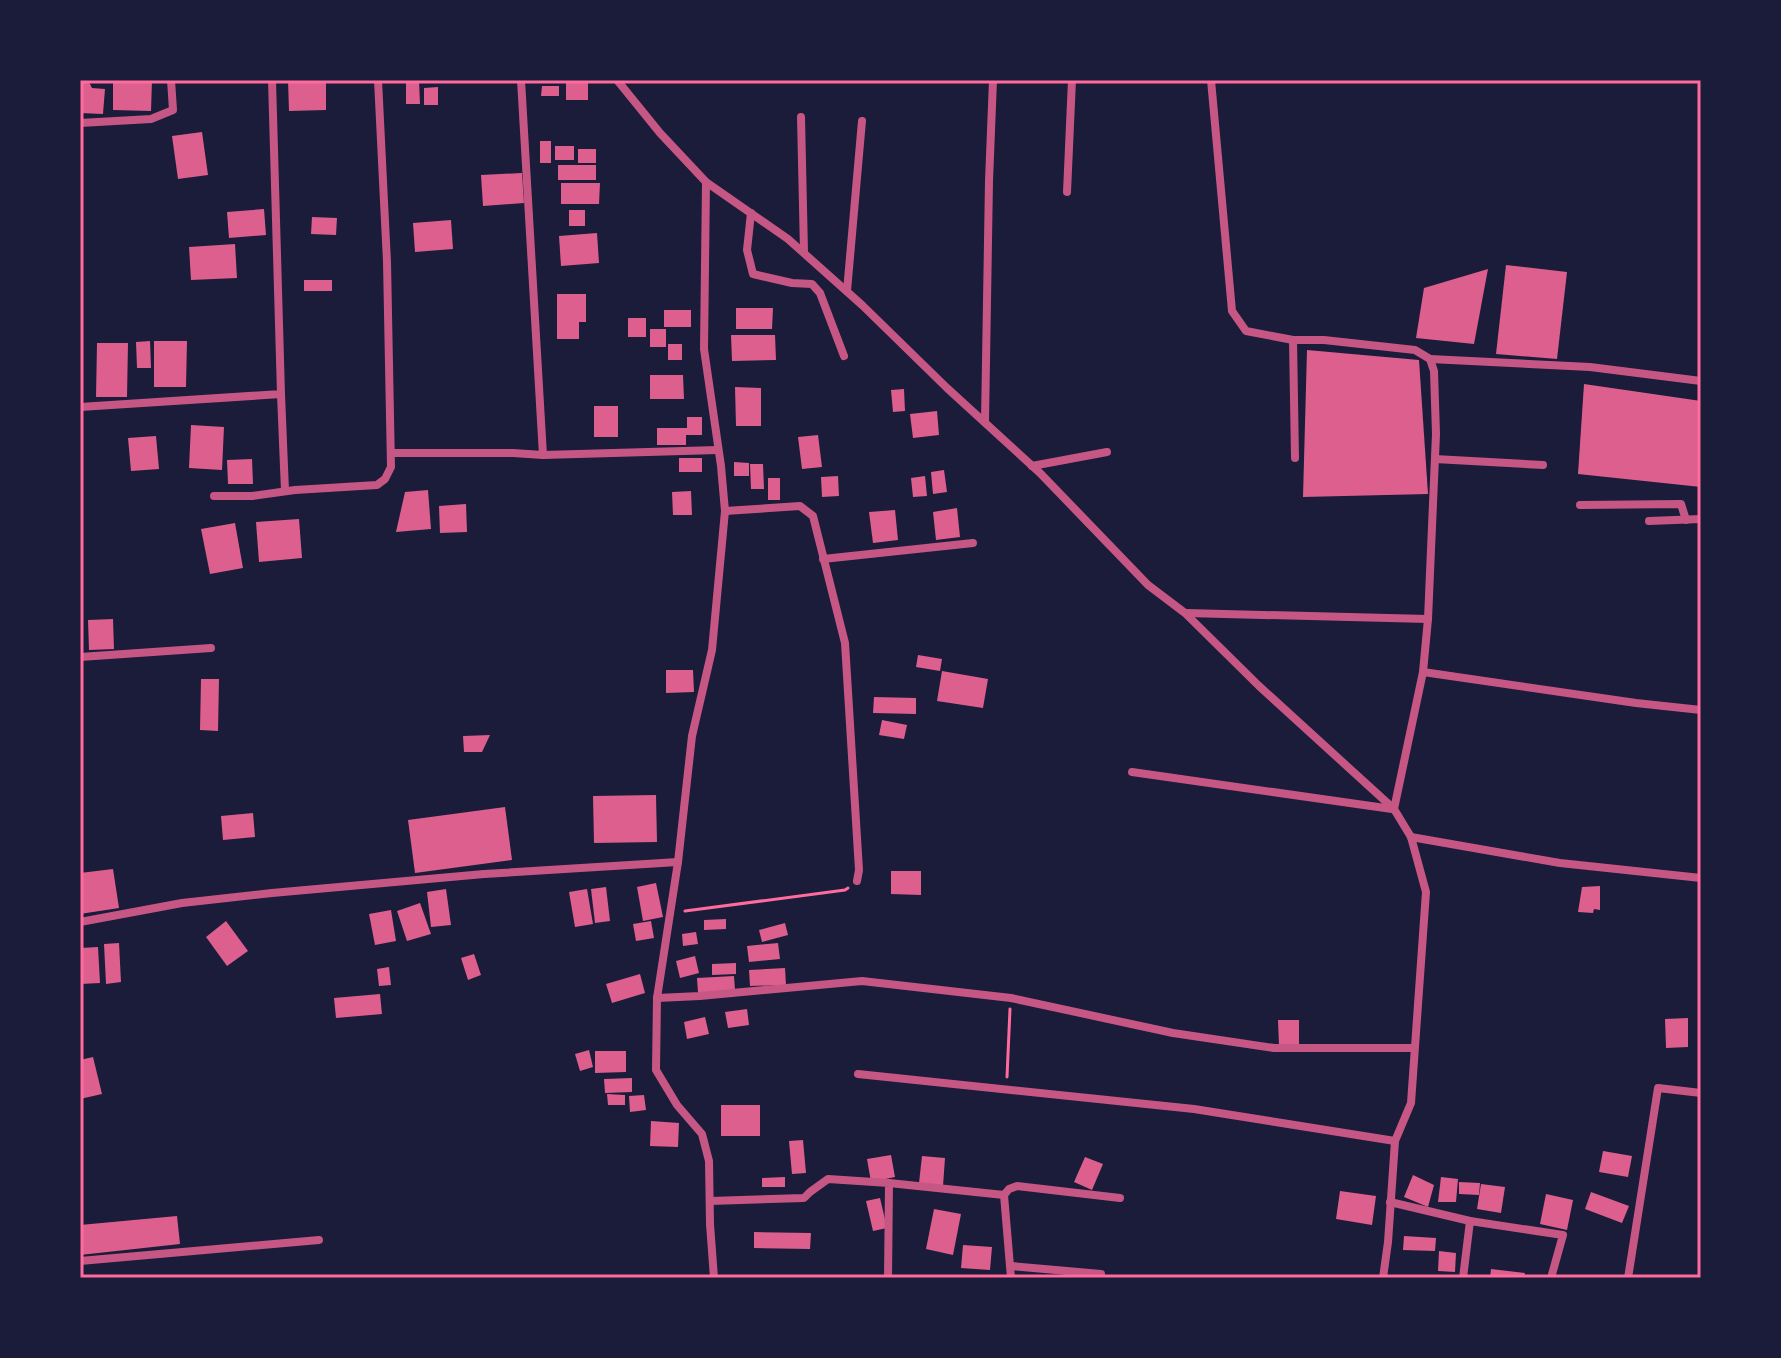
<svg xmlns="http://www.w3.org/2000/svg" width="1781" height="1358" viewBox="0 0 1781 1358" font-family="'Source Sans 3',sans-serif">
	<rect width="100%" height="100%" fill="#1b1b3a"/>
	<g fill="#dd5f8e">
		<polygon points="80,80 88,80 92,88 105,89 103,114 80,113"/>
		<polygon points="113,80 152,80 151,111 113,110"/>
		<polygon points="288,80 326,80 326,110 289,111"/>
		<polygon points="406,80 419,80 420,104 406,104"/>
		<rect x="566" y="82" width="22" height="18"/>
		<polygon points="542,86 559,86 559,96 541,96"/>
		<polygon points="438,87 438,105 424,105 424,88"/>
		<polygon points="202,132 208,175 178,179 172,136"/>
		<rect x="540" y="141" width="11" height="22"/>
		<rect x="555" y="146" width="19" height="14"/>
		<rect x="578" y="149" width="18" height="14"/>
		<rect x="558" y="165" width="38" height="15"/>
		<polygon points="522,173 524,203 483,206 481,175"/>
		<polygon points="561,183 600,183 599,204 561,204"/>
		<polygon points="264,209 266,235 229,238 227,212"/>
		<rect x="569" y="210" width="16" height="16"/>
		<polygon points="312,217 337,218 336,235 311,234"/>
		<polygon points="451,220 453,249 415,252 413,223"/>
		<polygon points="597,233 599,263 561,266 559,236"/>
		<polygon points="235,244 237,278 191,280 189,247"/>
		<polygon points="1506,265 1567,272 1557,359 1496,354"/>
		<polygon points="1488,269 1474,344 1416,338 1424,288"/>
		<rect x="304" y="280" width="28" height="11"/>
		<polygon points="557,294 586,294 586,322 579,322 579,339 557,339"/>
		<polygon points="736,308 773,308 772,329 736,329"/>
		<rect x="664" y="310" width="27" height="17"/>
		<rect x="628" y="318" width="18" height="19"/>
		<rect x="650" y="329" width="16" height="18"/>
		<polygon points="731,335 775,335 776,360 732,361"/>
		<polygon points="150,341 151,368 137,368 136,342"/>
		<polygon points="154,341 187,341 186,387 154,387"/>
		<polygon points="97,343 128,343 127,397 96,397"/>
		<rect x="668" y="344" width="14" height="16"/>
		<polygon points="1307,350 1419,360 1428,494 1303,497"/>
		<polygon points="650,375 683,375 684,399 650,399"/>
		<polygon points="1584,384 1701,401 1701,487 1578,474"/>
		<polygon points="735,387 761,388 761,426 736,426"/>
		<polygon points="904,389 905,411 893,412 891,390"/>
		<rect x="594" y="406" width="24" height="31"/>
		<polygon points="937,411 939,435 913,438 910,414"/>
		<polygon points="687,417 702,417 702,435 686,435 686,445 657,445 657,428 687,428"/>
		<polygon points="191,425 224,427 222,470 189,468"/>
		<polygon points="818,435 822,467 802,469 798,437"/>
		<polygon points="156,436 159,469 131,471 128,438"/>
		<rect x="679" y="458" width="23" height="14"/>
		<polygon points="252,459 253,484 228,484 227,460"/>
		<polygon points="734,462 749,463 749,476 734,476"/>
		<polygon points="750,464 763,464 764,489 751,489"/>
		<polygon points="944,470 947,492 933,494 931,472"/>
		<polygon points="838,476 839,496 822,497 821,477"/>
		<polygon points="925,476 927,496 913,497 911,478"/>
		<rect x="768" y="478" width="12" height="22"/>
		<polygon points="428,490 431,529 396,532 405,492"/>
		<polygon points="691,491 692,515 673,515 672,492"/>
		<polygon points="466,504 467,532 440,533 439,506"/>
		<polygon points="957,508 960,537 936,540 933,512"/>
		<polygon points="895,510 898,540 873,543 869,512"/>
		<polygon points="299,519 302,558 259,562 256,522"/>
		<polygon points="235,523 243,568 210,574 201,529"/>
		<polygon points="113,619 114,649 89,650 88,620"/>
		<polygon points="918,655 942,659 940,671 916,667"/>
		<polygon points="666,670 693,670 694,692 666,693"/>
		<polygon points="942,671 988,679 983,708 937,701"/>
		<polygon points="201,679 219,679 218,731 200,730"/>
		<polygon points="874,697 916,698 916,714 873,713"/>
		<polygon points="882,720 907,725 904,739 879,735"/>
		<polygon points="490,735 482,752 464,752 463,736"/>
		<polygon points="656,795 657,842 594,843 593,796"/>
		<polygon points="505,807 512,860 415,873 408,820"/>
		<polygon points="253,813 255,837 223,840 221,816"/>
		<polygon points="113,869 119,908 80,914 80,873"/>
		<polygon points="891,871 921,871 921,895 891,894"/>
		<polygon points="656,883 663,917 643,921 637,887"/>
		<polygon points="1600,886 1600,910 1594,909 1593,913 1578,912 1582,887"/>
		<polygon points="606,887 610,921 595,923 591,889"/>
		<polygon points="446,889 451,925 431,927 427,892"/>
		<polygon points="587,889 593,924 575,927 569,892"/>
		<polygon points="420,903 431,934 407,941 397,911"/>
		<polygon points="391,910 396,941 375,945 369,914"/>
		<polygon points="726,919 726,929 704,930 704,920"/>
		<polygon points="226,921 248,951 227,966 206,937"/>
		<polygon points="651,921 654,938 636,941 633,924"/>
		<polygon points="785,923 788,935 762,942 759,930"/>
		<polygon points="696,932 698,944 683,946 682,934"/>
		<polygon points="119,943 121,982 106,984 104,944"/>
		<polygon points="778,943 780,959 749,962 747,946"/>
		<polygon points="98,947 100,983 81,984 80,948"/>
		<polygon points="474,954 481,975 468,980 461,958"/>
		<polygon points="695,956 699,973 680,978 676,961"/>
		<polygon points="736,963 736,974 712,975 712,964"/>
		<polygon points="389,967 391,985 379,986 377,969"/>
		<polygon points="785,968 786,985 750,986 749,970"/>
		<polygon points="640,974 645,993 612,1003 606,984"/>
		<polygon points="734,976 735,990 698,993 697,978"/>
		<polygon points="380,994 382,1014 336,1018 334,998"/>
		<polygon points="747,1009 749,1025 728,1028 725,1012"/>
		<polygon points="705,1017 709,1034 687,1039 684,1022"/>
		<polygon points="1688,1018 1688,1047 1666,1048 1665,1019"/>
		<polygon points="1278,1020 1299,1020 1299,1044 1279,1045"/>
		<polygon points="589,1050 593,1067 580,1071 575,1054"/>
		<polygon points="595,1051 626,1051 626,1072 595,1073"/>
		<polygon points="93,1057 102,1094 80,1099 80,1060"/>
		<polygon points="632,1078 632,1092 605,1093 604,1079"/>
		<polygon points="607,1094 625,1095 625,1105 608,1105"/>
		<polygon points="644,1095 646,1110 630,1112 629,1096"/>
		<rect x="721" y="1105" width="39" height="31"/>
		<polygon points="651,1121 679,1123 678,1147 650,1146"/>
		<polygon points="803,1140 806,1173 792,1174 789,1141"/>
		<polygon points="1603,1151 1632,1156 1628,1177 1599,1172"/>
		<polygon points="891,1155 895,1177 871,1182 867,1159"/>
		<polygon points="922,1156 945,1158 943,1186 919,1183"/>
		<polygon points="1085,1157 1103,1164 1092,1190 1074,1182"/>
		<polygon points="1413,1175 1434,1185 1428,1207 1404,1197"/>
		<polygon points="785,1177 785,1187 762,1187 762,1178"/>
		<polygon points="1441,1177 1458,1179 1456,1202 1438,1202"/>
		<polygon points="1459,1182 1480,1183 1479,1195 1459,1194"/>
		<polygon points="1481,1184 1505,1187 1501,1213 1477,1209"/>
		<polygon points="1340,1191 1376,1196 1372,1225 1336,1219"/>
		<polygon points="1591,1192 1629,1206 1622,1223 1585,1209"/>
		<polygon points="1546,1194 1573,1200 1567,1230 1540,1224"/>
		<polygon points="880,1198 887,1228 873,1231 866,1201"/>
		<polygon points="934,1209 961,1214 953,1255 926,1249"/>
		<polygon points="177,1216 180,1244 80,1255 80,1225"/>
		<polygon points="754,1232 811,1233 810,1249 754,1248"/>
		<polygon points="1404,1236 1436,1238 1435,1251 1403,1250"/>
		<polygon points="963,1245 992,1247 990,1270 961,1268"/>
		<polygon points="1439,1251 1456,1253 1455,1272 1438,1271"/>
		<polygon points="1491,1269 1525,1273 1524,1278 1490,1278"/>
	</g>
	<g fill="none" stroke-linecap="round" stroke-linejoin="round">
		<g stroke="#ff6b9d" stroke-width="3">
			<polyline points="685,911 845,890 848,888"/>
			<polyline points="1007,1077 1010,1009"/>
		</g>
		<g stroke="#c65784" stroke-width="8">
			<polyline points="521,80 543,455"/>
			<polyline points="617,80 660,133 706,182 704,349 721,466 725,511 712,650 692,736 678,862 657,998 656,1070 677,1105 702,1134 709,1161 710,1224 714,1278"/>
			<polyline points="1211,80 1232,311 1246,331 1293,340 1324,340 1415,350 1430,359 1434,371 1436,434 1428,619 1423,672 1394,809 1411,837 1426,892 1411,1103 1395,1141 1388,1242 1383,1278"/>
			<polyline points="801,117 804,252"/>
			<polyline points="80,123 151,119 173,110 171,80"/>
			<polyline points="706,182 788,239 862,305 947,388 1040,473 1148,585 1185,613 1259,686 1394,809"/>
			<polyline points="1067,192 1072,80"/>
			<polyline points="751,213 747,250 753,274 792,283 812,284 820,293 844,356"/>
			<polyline points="847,291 862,121"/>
			<polyline points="1293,340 1295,458"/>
			<polyline points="1430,359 1590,367 1701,381"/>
			<polyline points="281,394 285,491"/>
			<polyline points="80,407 281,394 272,80"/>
			<polyline points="985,422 989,181 993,80"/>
			<polyline points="392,453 513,453 543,455 718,450"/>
			<polyline points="1435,459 1543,465"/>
			<polyline points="1032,466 1107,452"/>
			<polyline points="214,496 252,496 295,490 377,485 385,479 391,467 387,262 378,80"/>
			<polyline points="1580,505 1681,504 1686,520"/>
			<polyline points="725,511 800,506 813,516 845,643 859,870 857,881"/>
			<polyline points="1649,521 1701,519"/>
			<polyline points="823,559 973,543"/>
			<polyline points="1186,613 1428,619"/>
			<polyline points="80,657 211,648"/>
			<polyline points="1423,672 1636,703 1701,710"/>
			<polyline points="1132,772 1392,809"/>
			<polyline points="1411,837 1560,863 1701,878"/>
			<polyline points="80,922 182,903 272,893 484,874 678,862"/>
			<polyline points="657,998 700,996 862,981 1011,998 1173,1033 1274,1048 1414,1048"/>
			<polyline points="858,1074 1194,1109 1395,1141"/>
			<polyline points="889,1183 1004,1195 1009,1189 1017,1186 1120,1198"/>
			<polyline points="1004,1195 1011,1278"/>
			<polyline points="710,1201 804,1198 810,1192 828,1179 889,1183 888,1278"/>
			<polyline points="1390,1202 1470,1221 1563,1235 1551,1278"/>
			<polyline points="80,1261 319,1240"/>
			<polyline points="1011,1266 1101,1274"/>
			<polyline points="1463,1278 1470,1221"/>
			<polyline points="1628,1278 1658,1088 1701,1093"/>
		</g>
	</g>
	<rect width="1781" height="1358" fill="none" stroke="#1b1b3a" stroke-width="164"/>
	<rect x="82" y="82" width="1617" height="1194" fill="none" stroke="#ff6b9d" stroke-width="3"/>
</svg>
